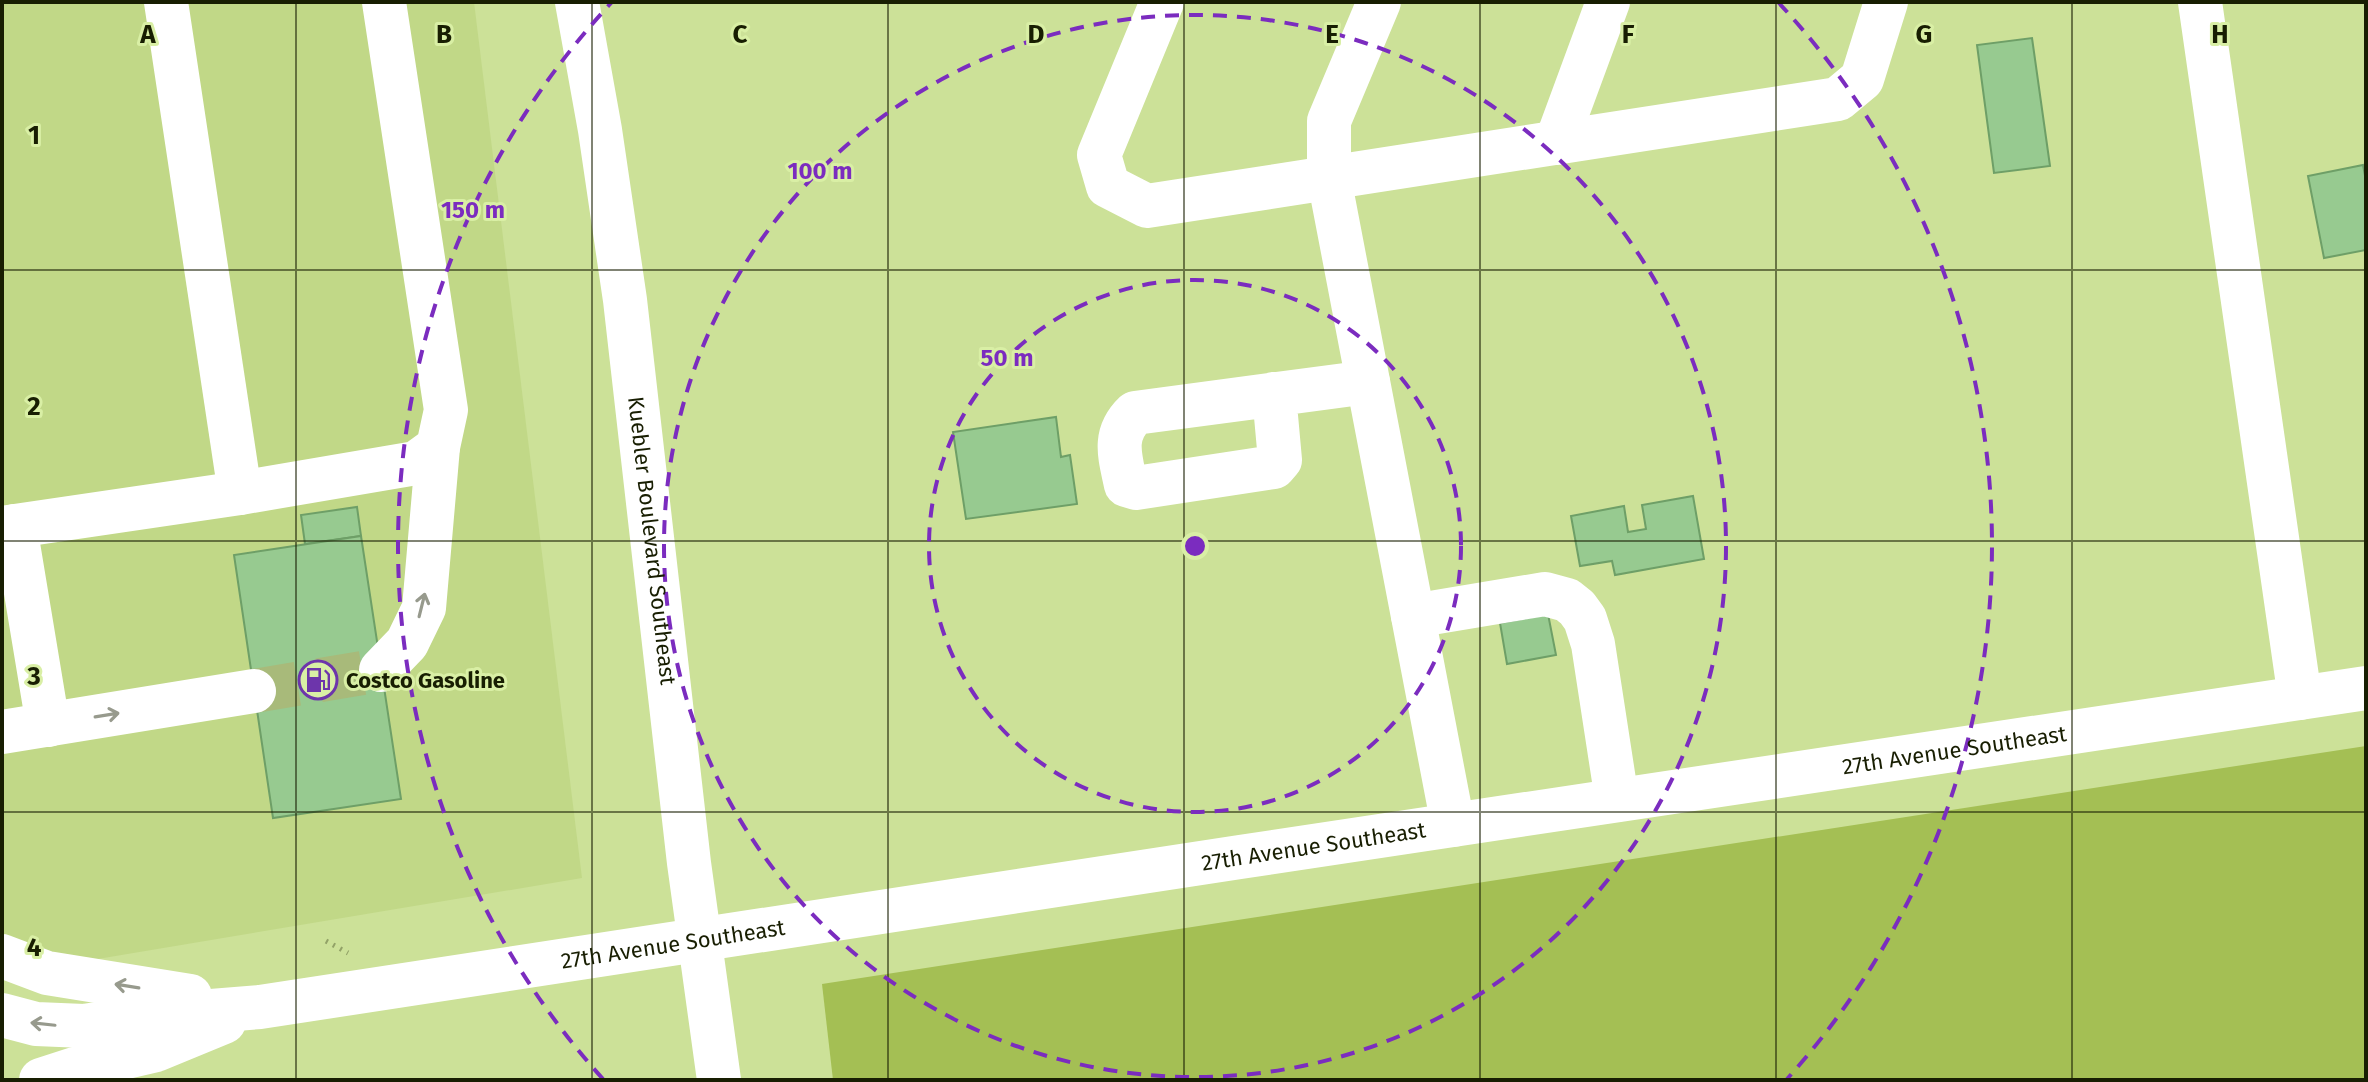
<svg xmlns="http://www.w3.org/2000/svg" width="2368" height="1082" viewBox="0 0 2368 1082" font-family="'Fira Sans',sans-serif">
	<rect width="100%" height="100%" fill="#cce198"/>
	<polygon fill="#c1d887" points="2,2 474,2 582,878 2,975"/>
	<polygon fill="#a4bf54" points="2366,746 2366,1080 833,1080 822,984"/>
	<g fill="#97ca90" stroke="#6e9f67" stroke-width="2">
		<polygon points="2032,38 2050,166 1994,173 1977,45"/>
		<polygon points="2363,165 2366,181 2366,250 2324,258 2308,176"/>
		<polygon points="1056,417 1061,457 1070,455 1077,504 966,519 953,432"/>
		<polygon points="1693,496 1704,559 1615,575 1612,561 1580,566 1571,516 1624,506 1628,532 1646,529 1642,505"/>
		<polygon points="357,507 361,536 305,544 301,515"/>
		<polygon points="361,536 401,799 273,818 234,555"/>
		<polygon points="1548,614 1556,655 1507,664 1500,623"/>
	</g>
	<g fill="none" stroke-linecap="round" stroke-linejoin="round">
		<polyline stroke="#a8ba7a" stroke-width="44" stroke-dasharray="44 22" stroke-linecap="butt" points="254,691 381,670"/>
		<polyline stroke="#92a267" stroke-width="5" stroke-dasharray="2 6" stroke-linecap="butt" points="326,941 348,953"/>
		<g stroke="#fff" stroke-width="44">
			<polyline points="166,2 240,493"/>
			<polyline points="1162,2 1099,155 1108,186 1147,206 1838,99 1862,79 1886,2"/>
			<polyline points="1379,2 1329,121 1329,178 1453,825"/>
			<polyline points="2200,2 2300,698"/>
			<polyline points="1556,143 1608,2"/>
			<path d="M1274,394L1280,460L1274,467L1136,488L1126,485C1120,456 1112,435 1135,413L1368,382"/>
			<polyline points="15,526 48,725"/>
			<polyline points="2,528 240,493 416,463 438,447 446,410 384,2"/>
			<polyline points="1413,616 1545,594 1567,600 1577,608 1585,619 1593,644 1617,800"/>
			<polyline points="381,670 407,643 424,608 438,447"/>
			<polyline points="2,732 254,691"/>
			<polyline points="2,956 47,973 190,996"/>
			<path id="s1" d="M2,1015L36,1024L84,1026L149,1016L260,1007L1240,857L2366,688"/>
			<polyline points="41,1080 75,1069 156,1050 224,1022"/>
		</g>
		<path stroke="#fff" stroke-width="44" id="s2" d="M577,2L600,130L625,300L689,863L719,1080"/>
	</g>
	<defs><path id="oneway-shaft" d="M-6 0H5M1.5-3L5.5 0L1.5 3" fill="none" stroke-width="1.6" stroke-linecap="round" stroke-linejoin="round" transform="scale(2)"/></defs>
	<g stroke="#979a8d">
		<use href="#oneway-shaft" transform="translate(422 605) rotate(-76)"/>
		<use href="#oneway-shaft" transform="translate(107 715) rotate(-9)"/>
		<use href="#oneway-shaft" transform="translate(127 986) rotate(-171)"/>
		<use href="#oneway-shaft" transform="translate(43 1024) rotate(-174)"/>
	</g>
	<path fill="none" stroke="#181e02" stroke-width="2" stroke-opacity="0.55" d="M296,2V1080M592,2V1080M888,2V1080M1184,2V1080M1480,2V1080M1776,2V1080M2072,2V1080M2,270H2366M2,541H2366M2,812H2366"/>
	<g fill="none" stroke="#7b2cbf" stroke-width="4" stroke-dasharray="14 10">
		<circle cx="1195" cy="546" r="266"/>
		<circle cx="1195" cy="546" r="531"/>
		<path d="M603 1079A797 797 0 0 1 612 2M1778 2A797 797 0 0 1 1787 1079"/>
	</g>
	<defs>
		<g id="fuel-ring" transform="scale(2)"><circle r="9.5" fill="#d9efa5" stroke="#6d35ab" stroke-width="1.5"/><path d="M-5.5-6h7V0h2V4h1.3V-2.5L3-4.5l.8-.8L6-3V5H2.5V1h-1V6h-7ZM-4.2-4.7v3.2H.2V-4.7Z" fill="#6d35ab"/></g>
	</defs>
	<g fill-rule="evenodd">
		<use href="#fuel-ring" x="318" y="680"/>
	</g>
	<g text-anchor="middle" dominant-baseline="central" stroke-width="6" stroke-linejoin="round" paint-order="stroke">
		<g font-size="22" fill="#181e02" stroke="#d9efa5">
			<text stroke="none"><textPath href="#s2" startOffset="544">Kuebler Boulevard Southeast</textPath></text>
			<text stroke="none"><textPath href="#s1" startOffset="1974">27th Avenue Southeast</textPath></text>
			<text stroke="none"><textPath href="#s1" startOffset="1326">27th Avenue Southeast</textPath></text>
			<text stroke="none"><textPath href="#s1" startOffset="678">27th Avenue Southeast</textPath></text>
		</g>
		<g font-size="22" font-weight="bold" fill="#181e02" stroke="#d9efa5" text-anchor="start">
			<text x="346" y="680">Costco Gasoline</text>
		</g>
	</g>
	<g font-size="26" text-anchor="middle" font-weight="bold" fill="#181e02" stroke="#d9efa5" stroke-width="6" stroke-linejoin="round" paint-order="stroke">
		<text x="148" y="43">A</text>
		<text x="444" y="43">B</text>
		<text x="740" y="43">C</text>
		<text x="1036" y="43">D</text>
		<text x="1332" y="43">E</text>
		<text x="1628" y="43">F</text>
		<text x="1924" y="43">G</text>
		<text x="2220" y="43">H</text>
		<text x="34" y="144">1</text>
		<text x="34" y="415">2</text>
		<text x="34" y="685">3</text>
		<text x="34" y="956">4</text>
	</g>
	<circle cx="1195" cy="546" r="12" fill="#7b2cbf" stroke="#d9efa5" stroke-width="4"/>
	<g font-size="24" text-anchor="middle" font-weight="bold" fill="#7b2cbf" stroke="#d9efa5" stroke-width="6" stroke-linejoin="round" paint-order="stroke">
		<text x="820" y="179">100 m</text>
		<text x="473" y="218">150 m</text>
		<text x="1007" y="366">50 m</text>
	</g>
	<rect width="2368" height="1082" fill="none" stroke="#181e02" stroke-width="8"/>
</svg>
